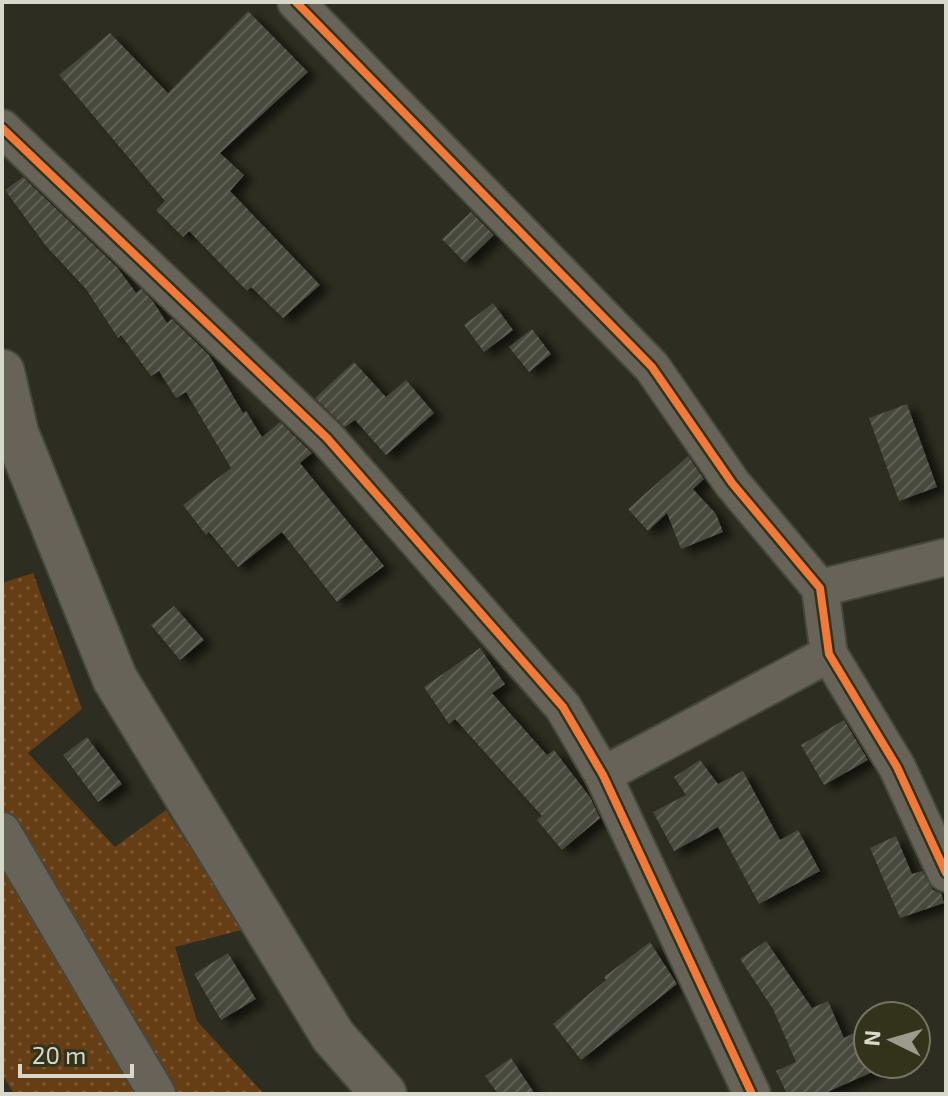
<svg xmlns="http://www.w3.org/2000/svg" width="948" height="1096" viewBox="0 0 948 1096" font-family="'Exo 2',sans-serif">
	<defs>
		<pattern id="grass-dots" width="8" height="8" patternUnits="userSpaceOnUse" patternTransform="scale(2)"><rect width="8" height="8" fill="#663e16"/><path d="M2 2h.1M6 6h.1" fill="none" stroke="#7b5937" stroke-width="1.8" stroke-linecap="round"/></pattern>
		<pattern id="building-hatch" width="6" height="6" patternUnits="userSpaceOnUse" patternTransform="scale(2)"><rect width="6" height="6" fill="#46483e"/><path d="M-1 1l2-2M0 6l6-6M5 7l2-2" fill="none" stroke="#606259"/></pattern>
		<filter id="shadow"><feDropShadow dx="9" dy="5" stdDeviation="4" flood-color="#0009"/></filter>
	</defs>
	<rect width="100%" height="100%" fill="#2d2d21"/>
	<polygon fill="url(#grass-dots)" points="33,573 82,709 28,753 115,847 166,810 242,930 175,947 197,1021 264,1094 14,1094 2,1074 2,583"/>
	<g fill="url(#building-hatch)" filter="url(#shadow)">
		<polygon points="248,11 308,72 220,153 244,175 230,191 320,285 283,318 251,287 247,291 189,231 183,237 156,210 165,201 59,75 110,33 168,93"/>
		<polygon points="23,177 117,267 136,293 141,289 152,300 167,323 172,319 209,355 243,413 246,411 262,437 280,422 312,453 300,463 384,566 337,602 282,532 238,567 209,532 206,535 183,505 231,468 186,392 176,398 159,371 151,376 121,335 118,338 86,289 46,246 5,190"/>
		<polygon points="471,212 494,235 465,263 442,239"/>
		<polygon points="493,303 513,330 484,352 464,325"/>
		<polygon points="532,329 551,354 529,372 509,347"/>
		<polygon points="354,362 386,397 406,380 434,413 386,455 355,420 345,427 315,398"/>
		<polygon points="907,404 937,487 899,501 869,418"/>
		<polygon points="688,456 704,479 693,489 716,514 723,532 681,549 667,513 648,531 628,509"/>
		<polygon points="174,606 204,640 180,660 151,625"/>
		<polygon points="480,648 505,684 492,693 547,755 554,750 590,797 600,818 562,850 537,820 542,816 455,719 449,724 424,687"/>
		<polygon points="844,720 868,760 824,785 801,745"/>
		<polygon points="87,737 122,784 98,802 63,755"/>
		<polygon points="700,760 718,784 743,771 780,840 798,830 820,871 759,904 718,827 674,851 653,812 686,795 674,777"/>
		<polygon points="896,836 912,874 922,871 933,890 941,893 944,903 900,918 870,848"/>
		<polygon points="766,941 812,1008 828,1001 844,1038 868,1026 868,1064 879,1064 875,1066 877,1070 823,1094 787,1094 776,1071 796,1062 773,1009 740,959"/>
		<polygon points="650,942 677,984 581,1060 553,1024 606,980 604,977"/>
		<polygon points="228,953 256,999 221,1020 194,974"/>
		<polygon points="511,1058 535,1094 498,1094 485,1076"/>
	</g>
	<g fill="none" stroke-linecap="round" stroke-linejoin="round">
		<g stroke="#47483d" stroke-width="40">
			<g id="minor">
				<polyline points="296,2 652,367 732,483 820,588 829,654 897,767 946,873"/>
				<polyline points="2,128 327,438 563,707 603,775 752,1094"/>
				<polyline points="820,588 946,557"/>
				<polyline points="603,775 829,654"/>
				<polyline points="2,831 157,1094"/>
			</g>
		</g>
		<g stroke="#47483d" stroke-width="48">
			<polyline id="tertiary" points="2,372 16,433 115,679 333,1036 384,1094"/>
		</g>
		<use href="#minor" stroke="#686358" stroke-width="36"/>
		<use href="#tertiary" stroke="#686358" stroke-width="44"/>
		<g stroke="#33331b" stroke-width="13">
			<g id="cycleway">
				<polyline points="296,2 652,367 732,483 820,588 829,654 897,767 946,873"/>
				<polyline points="2,128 327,438 563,707 603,775 752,1094"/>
			</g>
		</g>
		<use href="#cycleway" stroke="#f17a3a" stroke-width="8"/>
	</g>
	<rect width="948" height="1096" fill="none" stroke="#d7d8c9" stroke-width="8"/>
	<g transform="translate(892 1040) rotate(275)"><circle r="38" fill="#33331b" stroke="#757561" stroke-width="2"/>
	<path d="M0-6L14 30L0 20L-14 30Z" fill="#9c9c8e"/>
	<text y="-12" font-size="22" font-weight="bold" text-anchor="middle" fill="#d7d8c9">N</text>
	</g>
	<path d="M20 1064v12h112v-12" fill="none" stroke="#d7d8c9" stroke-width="4"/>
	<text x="32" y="1064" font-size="24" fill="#d7d8c9" stroke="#33331b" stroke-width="6" paint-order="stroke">20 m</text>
</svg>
